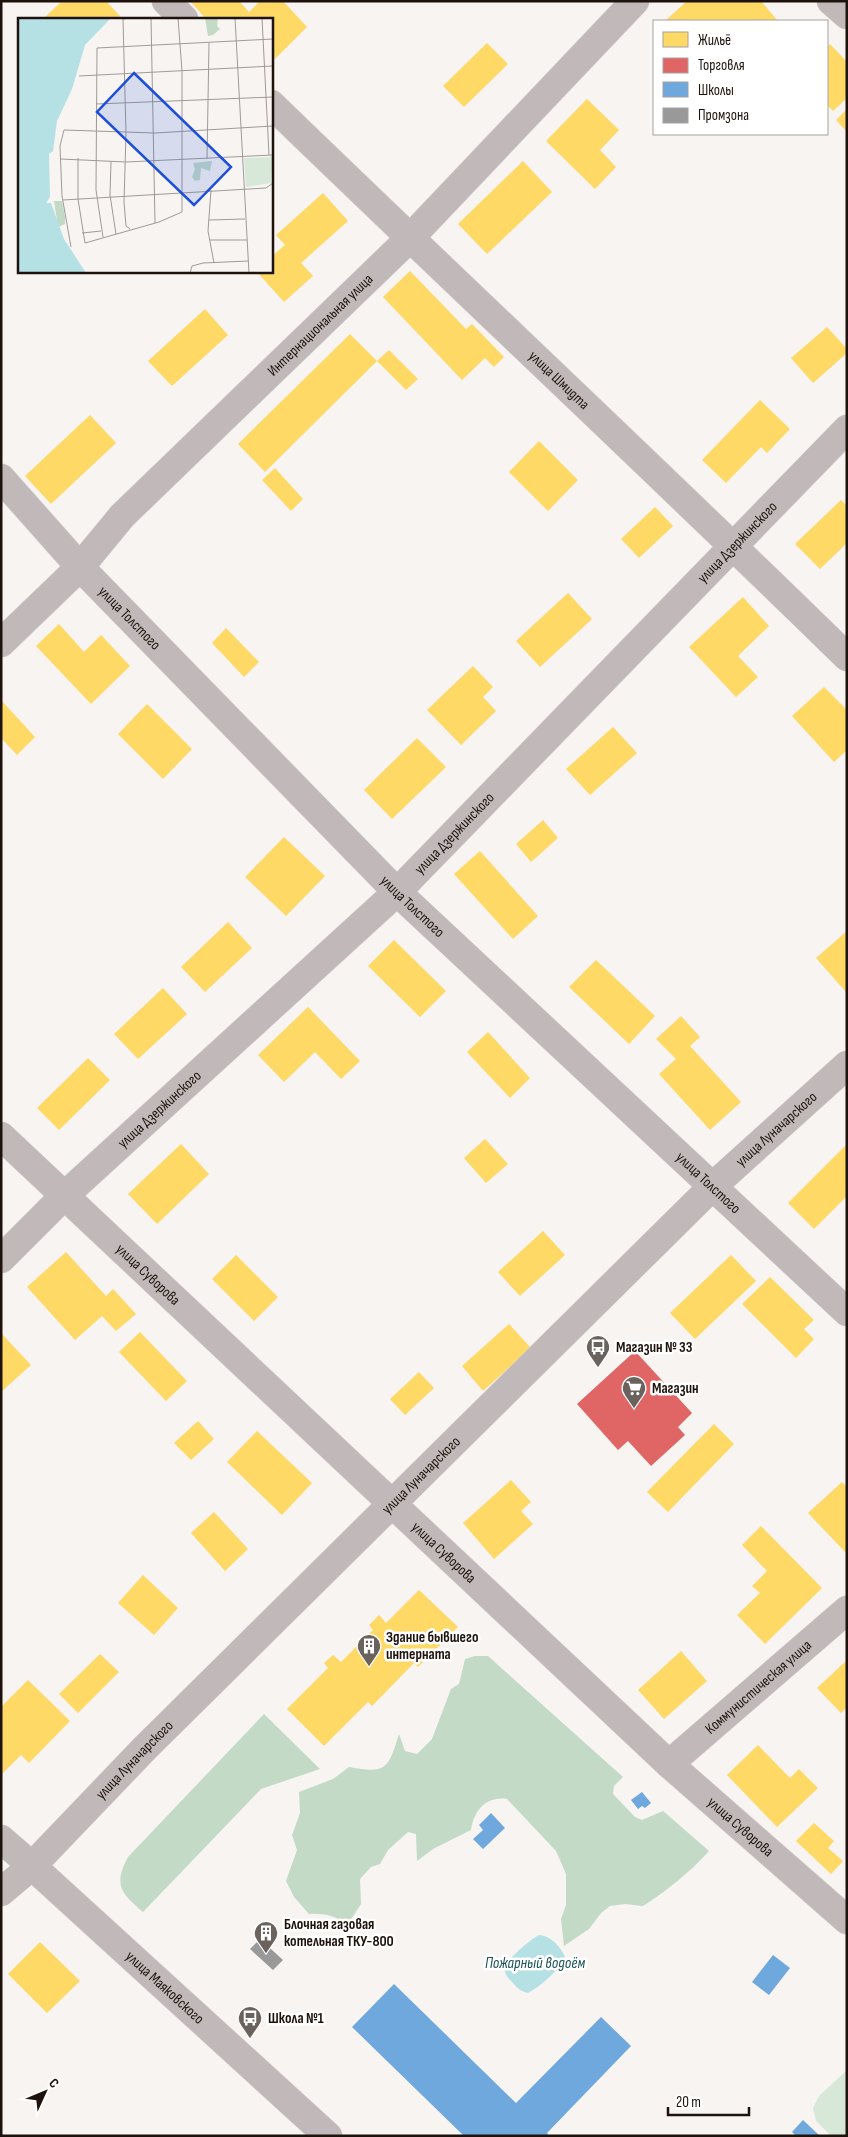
<svg xmlns="http://www.w3.org/2000/svg" width="848" height="2137" viewBox="0 0 848 2137" font-family="'Sofia Sans Condensed',sans-serif">
	<rect width="100%" height="100%" fill="#f7f4f2"/>
	<polygon fill="#d7e8d9" points="847,2070 847,2136 831,2136 816,2121 813,2108 819,2096"/>
	<g fill="#c3dac7">
		<path d="M475,1656H488L623,1777L614,1786L613,1794L635,1817L642,1820L663,1811L709,1851C689,1873 668,1890 643,1906L625,1904L610,1906L601,1913L589,1929L564,1946L561,1919L566,1905V1874L556,1851L507,1799C485,1796 474,1811 471,1830L433,1849L417,1861L416,1834L408,1832L388,1850L380,1864L371,1867L360,1879L361,1904L348,1924C335,1916 324,1913 309,1914L294,1897L286,1881L297,1850L292,1835L300,1813L299,1792L333,1779L349,1767C387,1774 388,1769 399,1734L405,1751L417,1754L432,1739L451,1689L459,1684L465,1659Z"/>
		<path d="M264,1714L320,1769L261,1789L143,1912C121,1893 113,1885 128,1857Z"/>
	</g>
	<path fill="#b6e1e4" d="M539,1935C551,1936 560,1946 565,1957C558,1971 541,1986 528,1993C520,1991 517,1988 512,1982C508,1978 504,1974 505,1968C507,1959 531,1939 539,1935Z"/>
	<g fill="#ffd966">
		<polygon points="62,1 106,1 120,16 117,19 43,19"/>
		<polygon points="190,1 239,1 249,12 260,1 283,1 307,27 275,59 271,55 271,19 206,19"/>
		<polygon points="687,1 761,1 778,21 665,21"/>
		<polygon points="487,43 508,64 464,107 443,86"/>
		<polygon points="830,44 847,62 847,98 833,111 827,105 827,47"/>
		<polygon points="587,99 619,130 600,150 616,167 595,189 546,141"/>
		<polygon points="847,109 847,132 836,120"/>
		<polygon points="523,161 552,192 487,254 458,224"/>
		<polygon points="323,193 348,221 301,263 313,276 284,302 256,271 271,271 271,257 285,245 276,235"/>
		<polygon points="410,271 466,329 472,324 504,357 494,367 485,358 462,380 383,297"/>
		<polygon points="205,309 228,335 172,386 148,361"/>
		<polygon points="827,327 847,349 847,353 813,383 791,358"/>
		<polygon points="350,334 377,361 265,472 238,444"/>
		<polygon points="389,350 418,379 406,390 377,361"/>
		<polygon points="760,400 790,429 767,453 761,447 726,483 702,460"/>
		<polygon points="90,415 116,443 51,504 25,476"/>
		<polygon points="539,441 578,480 548,511 509,472"/>
		<polygon points="275,468 303,499 291,511 262,480"/>
		<polygon points="841,500 847,506 847,543 820,569 795,544"/>
		<polygon points="655,507 673,526 639,558 621,539"/>
		<polygon points="568,593 592,619 540,667 516,641"/>
		<polygon points="743,597 769,626 738,656 758,677 736,697 689,647"/>
		<polygon points="59,624 84,652 101,635 130,666 91,704 36,646"/>
		<polygon points="226,628 259,662 244,677 212,643"/>
		<polygon points="473,666 493,687 483,697 496,711 461,745 427,710"/>
		<polygon points="824,687 847,710 847,750 834,762 792,716"/>
		<polygon points="1,700 35,737 17,755 1,738"/>
		<polygon points="147,704 192,749 163,779 118,734"/>
		<polygon points="613,727 637,753 590,795 566,769"/>
		<polygon points="417,738 446,767 392,819 364,790"/>
		<polygon points="543,820 558,838 531,862 516,844"/>
		<polygon points="284,837 325,876 286,916 245,877"/>
		<polygon points="480,851 538,916 513,939 454,874"/>
		<polygon points="228,922 252,948 205,992 181,967"/>
		<polygon points="847,931 847,991 846,992 816,958"/>
		<polygon points="394,940 446,991 420,1017 368,966"/>
		<polygon points="596,960 655,1016 629,1044 569,987"/>
		<polygon points="163,988 187,1014 138,1059 114,1034"/>
		<polygon points="308,1007 360,1061 341,1079 315,1052 284,1082 258,1055"/>
		<polygon points="681,1016 700,1037 690,1046 741,1102 710,1130 659,1074 676,1059 656,1039"/>
		<polygon points="488,1032 530,1078 510,1098 467,1052"/>
		<polygon points="88,1058 110,1080 59,1130 37,1108"/>
		<polygon points="485,1139 508,1164 486,1183 464,1158"/>
		<polygon points="181,1144 209,1174 157,1224 128,1194"/>
		<polygon points="847,1144 847,1196 814,1229 788,1203"/>
		<polygon points="543,1231 565,1255 520,1296 498,1272"/>
		<polygon points="66,1252 106,1296 113,1289 136,1314 116,1331 102,1316 75,1340 27,1287"/>
		<polygon points="236,1255 278,1297 254,1321 212,1279"/>
		<polygon points="731,1255 756,1281 695,1339 670,1313"/>
		<polygon points="770,1277 814,1320 804,1329 814,1339 796,1358 742,1304"/>
		<polygon points="509,1324 531,1348 483,1391 462,1366"/>
		<polygon points="140,1332 187,1381 166,1401 119,1352"/>
		<polygon points="1,1333 31,1365 1,1392"/>
		<polygon points="419,1372 434,1388 405,1415 390,1399"/>
		<polygon points="198,1421 214,1439 191,1460 174,1443"/>
		<polygon points="714,1424 734,1444 668,1512 647,1492"/>
		<polygon points="257,1431 312,1483 282,1515 227,1462"/>
		<polygon points="511,1480 531,1502 521,1511 533,1524 494,1559 463,1523"/>
		<polygon points="842,1482 847,1487 847,1554 808,1513"/>
		<polygon points="214,1512 248,1549 225,1571 191,1533"/>
		<polygon points="761,1526 822,1588 765,1644 737,1615 760,1593 752,1586 767,1571 742,1545"/>
		<polygon points="143,1575 178,1608 154,1635 118,1603"/>
		<polygon points="419,1590 458,1627 418,1667 414,1663 372,1706 368,1702 324,1746 287,1709 328,1668 324,1663 333,1655 341,1662 373,1630 369,1625 379,1615 386,1623"/>
		<polygon points="681,1651 707,1681 664,1719 638,1690"/>
		<polygon points="100,1654 119,1672 78,1713 59,1694"/>
		<polygon points="847,1660 847,1707 841,1713 817,1688"/>
		<polygon points="28,1680 70,1721 29,1763 21,1755 1,1775 1,1707"/>
		<polygon points="758,1745 790,1778 799,1769 818,1788 777,1827 727,1775"/>
		<polygon points="814,1823 834,1841 828,1848 843,1861 831,1874 796,1841"/>
		<polygon points="40,1942 80,1981 47,2013 8,1974"/>
	</g>
	<polygon fill="#e06666" points="635,1351 692,1413 678,1427 685,1435 651,1466 628,1441 618,1450 577,1404"/>
	<g fill="#6fa8dc">
		<polygon points="642,1792 651,1803 645,1808 642,1806 638,1809 631,1800"/>
		<polygon points="491,1813 505,1828 483,1849 473,1839 483,1830 479,1825"/>
		<polygon points="773,1955 790,1968 769,1995 752,1982"/>
		<polygon points="394,1984 516,2103 601,2017 631,2046 547,2133 549,2136 464,2136 352,2027"/>
		<polygon points="803,2120 820,2136 796,2136 792,2132"/>
	</g>
	<polygon fill="#999" points="260,1939 283,1960 273,1970 250,1949"/>
	<g fill="none" stroke-linecap="round" stroke-linejoin="round">
		<g stroke="#d3d0ce" stroke-width="29">
			<g id="minor">
				<polyline points="166,1 184,19"/>
				<polyline points="831,1 847,15"/>
				<path id="s1" d="M271,104C462,289 657,471 847,657"/>
				<path id="s2" d="M1,478L80,567L397,892L847,1312"/>
				<path id="s3" d="M1,643L80,567L122,516L410,238L635,1"/>
				<path id="s4" d="M1,1136L669,1764L847,1920"/>
				<path id="s5" d="M1,1259L64,1196L397,892L847,429"/>
				<path id="s6" d="M669,1764L847,1610"/>
				<polyline points="1,1839 32,1866"/>
				<path id="s7" d="M1,1892L32,1866L144,1749L713,1186L847,1065"/>
			</g>
		</g>
		<g stroke="#d3d0ce" stroke-width="29">
			<g id="tertiary">
				<path id="s8" d="M32,1866L328,2136"/>
			</g>
		</g>
		<use href="#minor" stroke="#c1b9b9" stroke-width="28"/>
		<use href="#tertiary" stroke="#c1b9b9" stroke-width="28"/>
	</g>
	<defs>
		<g id="bus-pin" transform="scale(1.25)"><path d="M0 17L-7.5 6A9.5 9.5 0 1 1 7.5 6Z" fill="#6a625c" stroke="#fff"/><path d="M-5-6H5V4H4V6H2V4H-2V6H-4V4H-5ZM-3.5-4V0h7V-4ZM-3.5 1.2v1.5H-2V1.2ZM2 1.2v1.5H3.5V1.2Z" fill="#fff"/></g>
		<g id="supermarket-pin" transform="scale(1.25)"><path d="M0 17L-7.5 6A9.5 9.5 0 1 1 7.5 6Z" fill="#6a625c" stroke="#fff"/><path d="M-6-5.5h2.5l.6 2H6L4.5 2H-2.5L-4.4-4H-6ZM-1.5 3.2a1.3 1.3 0 1 0 .1 0ZM3 3.2a1.3 1.3 0 1 0 .1 0Z" fill="#fff"/></g>
		<g id="building-pin" transform="scale(1.25)"><path d="M0 17L-7.5 6A9.5 9.5 0 1 1 7.5 6Z" fill="#6a625c" stroke="#fff"/><path d="M-4-6H4V6H1V3H-1V6H-4ZM-2.5-4.3h1.7v1.8h-1.7ZM.8-4.3h1.7v1.8H.8ZM-2.5-1h1.7V.8h-1.7ZM.8-1h1.7V.8H.8Z" fill="#fff"/></g>
	</defs>
	<g fill-rule="evenodd">
		<use href="#bus-pin" x="598" y="1347"/>
		<use href="#supermarket-pin" x="634" y="1388"/>
		<use href="#building-pin" x="369" y="1646"/>
		<use href="#building-pin" x="266" y="1933"/>
		<use href="#bus-pin" x="250" y="2018"/>
	</g>
	<g text-anchor="middle" dominant-baseline="central" stroke-width="5" stroke-linejoin="round" paint-order="stroke">
		<g font-size="15" fill="#1e130c" stroke="#fff">
			<text stroke="none"><textPath href="#s3" startOffset="451">Интернациональная улица</textPath></text>
			<text stroke="none"><textPath href="#s1" startOffset="399">улица Шмидта</textPath></text>
			<text stroke="none"><textPath href="#s5" startOffset="1028">улица Дзержинского</textPath></text>
			<text stroke="none"><textPath href="#s2" startOffset="190">улица Толстого</textPath></text>
			<text stroke="none"><textPath href="#s5" startOffset="622">улица Дзержинского</textPath></text>
			<text stroke="none"><textPath href="#s2" startOffset="594">улица Толстого</textPath></text>
			<text stroke="none"><textPath href="#s5" startOffset="218">улица Дзержинского</textPath></text>
			<text stroke="none"><textPath href="#s7" startOffset="1088">улица Луначарского</textPath></text>
			<text stroke="none"><textPath href="#s2" startOffset="999">улица Толстого</textPath></text>
			<text stroke="none"><textPath href="#s4" startOffset="202">улица Суворова</textPath></text>
			<text stroke="none"><textPath href="#s7" startOffset="592">улица Луначарского</textPath></text>
			<text stroke="none"><textPath href="#s4" startOffset="608">улица Суворова</textPath></text>
			<text stroke="none"><textPath href="#s6" startOffset="118">Коммунистическая улица</textPath></text>
			<text stroke="none"><textPath href="#s7" startOffset="188">улица Луначарского</textPath></text>
			<text stroke="none"><textPath href="#s4" startOffset="1012">улица Суворова</textPath></text>
			<text stroke="none"><textPath href="#s8" startOffset="180">улица Маяковского</textPath></text>
		</g>
		<g font-size="15" font-weight="bold" fill="#1e130c" stroke="#fff" text-anchor="start">
			<text x="616" y="1347">Магазин № 33</text>
			<text x="652" y="1388">Магазин</text>
			<text x="386" y="1637">Здание бывшего<tspan x="386" dy="17">интерната</tspan></text>
			<text x="284" y="1924">Блочная газовая<tspan x="284" dy="17">котельная ТКУ-800</tspan></text>
			<text x="268" y="2018">Школа №1</text>
		</g>
		<g font-size="16" font-style="italic" fill="#1b5256" stroke="#fff">
			<text x="535" y="1963">Пожарный водоём</text>
		</g>
	</g>
	<g transform="translate(18 18)">
		<rect width="255" height="255" fill="#f7f4f2"/>
		<path d="M255,139L253,165L228,169L226,140Z" fill="#d7e8d9"/>
		<path d="M187,0H200L199,8L202,11L195,17L190,18ZM194,143L192,153L183,150L182,162L177,163L174,159L177,151L175,145ZM36,183H44L47,199V206L40,209Z" fill="#c3dac7"/>
		<path d="M0,0H93L67,27L54,71L39,103L35,133L31,136L32,179L28,185H33L46,221L68,255H0Z" fill="#b6e1e4"/>
		<path fill="none" stroke="#a09a96" stroke-width="1" d="M111,0L105,1L108,115L106,184L108,208L112,211M133,0L137,205M217,0L231,255M244,0L251,137M61,58L255,48M78,86L255,79M60,140V181L67,225L141,204L164,194V53L160,0M43,141L108,144L255,137M189,141L191,25M93,144L92,177L98,216M193,172L190,213L196,245M45,182L248,170L255,165M191,202L227,201M64,215L83,213M85,219L78,172L79,30L255,21M192,222H229M53,229L44,178L42,128L46,112L137,115L255,108M172,255L174,248L185,245L230,243"/>
		<path fill="#1d4ed8" fill-opacity="0.15" stroke="#1d4ed8" stroke-width="2.5" d="M116,55L213,149L176,187L79,94Z"/>
		<rect width="255" height="255" fill="none" stroke="#1e130c" stroke-width="2.5"/>
	</g>
	<rect width="848" height="2137" fill="none" stroke="#1e130c" stroke-width="5"/>
	<rect x="653" y="20" width="175" height="115" fill="#ffffff" stroke="#a5a19e"/>
	<rect x="663" y="32" width="25" height="15" fill="#ffd966" stroke="#a5a19e"/>
	<text x="698" y="45" font-size="15" fill="#1e130c">Жильё</text>
	<rect x="663" y="58" width="25" height="15" fill="#e06666" stroke="#a5a19e"/>
	<text x="698" y="70" font-size="15" fill="#1e130c">Торговля</text>
	<rect x="663" y="82" width="25" height="15" fill="#6fa8dc" stroke="#a5a19e"/>
	<text x="698" y="95" font-size="15" fill="#1e130c">Школы</text>
	<rect x="663" y="108" width="25" height="15" fill="#999999" stroke="#a5a19e"/>
	<text x="698" y="120" font-size="15" fill="#1e130c">Промзона</text>
	<g transform="translate(45 2092) rotate(46)" stroke="#ffffff" stroke-width="4" paint-order="stroke">
	<path d="M0-4L9 19L0 12L-9 19Z" fill="#1e130c"/>
	<text y="-8" font-size="14" font-weight="bold" text-anchor="middle" fill="#1e130c">С</text>
	</g>
	<path d="M668 2107v8h81v-8" fill="none" stroke="#1e130c" stroke-width="2.5"/>
	<text x="676" y="2107" font-size="15" fill="#1e130c" stroke="#ffffff" stroke-width="4" paint-order="stroke">20 m</text>
</svg>
